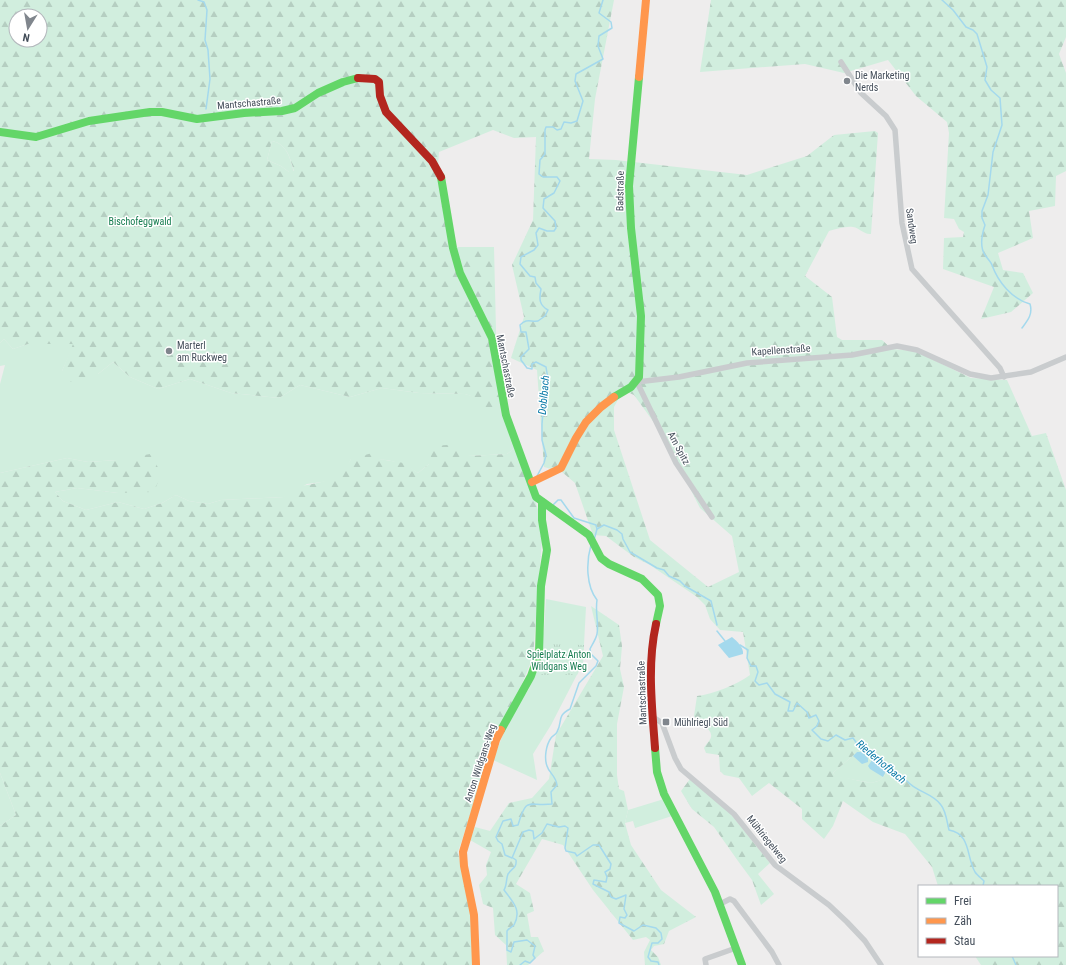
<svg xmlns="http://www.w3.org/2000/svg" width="1066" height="965" viewBox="0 0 1066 965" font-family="'Roboto Condensed',sans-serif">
	<defs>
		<pattern id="forest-firs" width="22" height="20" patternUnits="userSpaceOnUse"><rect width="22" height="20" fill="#d1eede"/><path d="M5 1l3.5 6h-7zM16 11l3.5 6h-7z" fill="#b5cec1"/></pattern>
		<pattern id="park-tufts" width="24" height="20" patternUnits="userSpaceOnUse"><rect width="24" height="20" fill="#d1eede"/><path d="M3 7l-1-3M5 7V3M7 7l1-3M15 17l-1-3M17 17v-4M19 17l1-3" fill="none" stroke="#b5cec1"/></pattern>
	</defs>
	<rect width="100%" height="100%" fill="#eeeded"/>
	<g fill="#d1eede">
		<path d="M272,141C287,144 290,158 294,172H289L281,166L267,160Z"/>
		<path d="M4,339L13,349L28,344H74L62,371L98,374L113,362L130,377L158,389L190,379L231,393L279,398L300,385L350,397L382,388L419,393L465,394L507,406L519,445L507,454L468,456L429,464L418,473C395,457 378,459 351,459L346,470L330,481L307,484L284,497L221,500L208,504L189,501L176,495L162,503L144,509L118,502L86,510L63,501L55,492L77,488L118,493L117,460L88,462L67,458L0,473V384L5,365L0,366V343Z"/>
		<polygon points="546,599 586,607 583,663 551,725 533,754 537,780 493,760 512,712 529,689 535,675 544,629"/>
		<path d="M857,752H862L887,769C881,794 854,776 837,778L833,773Z"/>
		<polygon points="0,773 16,815 0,826"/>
		<polygon points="664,799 672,816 635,828 633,821 625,823 628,810"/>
	</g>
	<g fill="url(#forest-firs)" fill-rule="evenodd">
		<path d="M0,0H614L595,99L589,159L616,160L747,175L807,156L834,135L875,131L878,133L871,234C864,235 860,228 853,227C845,226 837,229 829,231L805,276L832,297L837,337L842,340H882L892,349L915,351L971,378L1007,380L1032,436L1046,433L1066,490V965H981L975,956H1057V886H938L932,867L905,834L873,822L843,801L833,826L824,839L802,819V809L769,783L752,796L739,778L724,775L720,771L719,755L706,753L704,748C706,744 710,741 711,737C713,729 698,722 694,716L697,696C714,694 736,685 750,675L743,632L720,630L710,619L705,605L697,597L650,565L634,557L606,536L593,535L575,483L562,472L544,467L537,370L511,358L524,317L512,265L533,220L536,137L514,138L493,130L439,152L438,166L456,247H494L497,372L507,406L483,415L480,399L465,394L419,393L382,388L350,397L300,385L279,398L231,393L190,379L158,389L130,377L113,362L98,374L70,382L62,371L73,344H28L13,349L4,339L0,343ZM16,16H40V40H16ZM272,141C287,144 290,158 294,171L289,172L281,166L267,160ZM627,392L634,395L663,435L700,508L732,536L739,572L708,587L650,540L614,430V407L620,396ZM857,752H862L887,769C881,794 854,776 837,777L833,773Z"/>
		<polygon points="711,0 1066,0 1066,37 1059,54 1066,73 1066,171 1056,176 1055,206 1029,211 1033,238 998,253 1003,270 1023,273 1033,293 1011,312 981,319 994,287 943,269 944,238 963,237 964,232 959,229 954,219 944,218 949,133 947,122 916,96 888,60 844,73 805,64 700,72"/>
		<path d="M459,444L468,456L507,454L519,445L543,527L533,657L480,785L458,852L473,926L472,965H0V826L16,815L0,773V473L67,458L88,462L117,460L150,454C160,467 163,477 153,492L118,493L77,488L55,492L63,501L86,510L118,502L144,509L162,503L176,495L189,501L208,504L221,500L284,497L286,489C313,482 337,486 351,459L372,453L379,459L404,463L418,473L429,464L433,446Z"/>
		<polygon points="591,606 619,625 622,646 620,669 624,687 617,724 617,775 619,789 624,791 628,810 625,823 631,845 661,890 696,917 669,931 664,944 654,946 651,950 658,957 661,965 645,965 644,952 650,940 646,937 633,940 593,890 563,845 542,839 516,884 530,893 534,911 527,914 531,937 538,937 544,951 528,965 507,965 506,945 495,935 493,908 483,904 479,885 487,875 486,865 491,852 470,840 475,827 490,831 509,803 532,798 549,779 556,735 603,656"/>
		<polygon points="690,779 726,808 770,863 758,874 774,894 761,905 752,880 738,861 714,827 692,809 681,791"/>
	</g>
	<polygon fill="url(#park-tufts)" points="542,644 584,645 583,663 577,675 535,675"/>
	<g fill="#a4d9ed">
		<path d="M732,637C737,641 744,648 743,654L729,658L718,645Z"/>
		<polygon points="857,752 862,752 868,758 868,762 862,764 853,756"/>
		<polygon points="872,760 887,769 883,777 870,769 868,766"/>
	</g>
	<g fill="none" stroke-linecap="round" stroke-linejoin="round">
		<g stroke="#a4d9ed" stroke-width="1.5">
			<polyline points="198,0 204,2 207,10 205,40 208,50 210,79 206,109"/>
			<path d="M942,0L953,10L966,27L973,30L977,34L987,67L985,80L991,90L1000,98L1002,125L993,152L988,195L982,211V218L985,225C982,234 979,246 985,255C987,258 991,262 992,265C998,282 1012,299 1030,304C1033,314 1028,320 1022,328"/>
			<path d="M537,476L544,463L546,455L542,440V424L545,388L548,379L546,367L536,362L532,364V369L527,368L521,360V357L529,349L526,332H521L520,325C527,318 530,322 538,321L545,316L548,310C539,305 539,299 541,289L536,283L535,277L530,276L520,264L521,257L534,250L538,245L536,233L539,228L547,231H554L556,228L555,221L543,208L544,199L554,193L560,181L557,177H543L539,174L540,160L545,154V130L546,127H553L557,130L561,129L564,122L571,123L577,121L583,101L575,81L576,74L603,59L598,46L599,36L612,28L611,22L599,13L603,0"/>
			<polyline points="553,505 558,500 561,500 574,518 596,525 597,529 594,540"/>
			<polyline points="597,529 604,525 617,530 622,534 623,539 630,552 657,568 664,570 669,576 680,581 685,586 711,601 717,625"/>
			<path d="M591,545C586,562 586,586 597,600C595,612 599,624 597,634C596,639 592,645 590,649L591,654L598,661L596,666L579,683L570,709C556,716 563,722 557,732C556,735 552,736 551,738C546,745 544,758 547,766C549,773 556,776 557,785L551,792L552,804C528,807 527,795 518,825L513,826L511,819L503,821L496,837L498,841L502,844L505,855L512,858L523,832L529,830L533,831L534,839L542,833L547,824L559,827L565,826L568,828L565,848L566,851L575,853L577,856L593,845H599L611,864L610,869L605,872L607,877L606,882L594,880L593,884L609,892L611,897L616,899L626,895L624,909L627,915L625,918L620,917L619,923L634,931L643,925L656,928L661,933L662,939L658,943H652L648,957L651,961L658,962L659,965"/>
			<polyline points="717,631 725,641"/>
			<path d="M740,645L748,650L747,658L751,666H756L758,672L755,681L759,685L767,683L775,694L790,702L788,711H793L797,703L807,712L809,718L816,715L819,721L817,726L812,730L821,739L828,741L836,735L845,740L853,738L858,745L907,781C916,792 933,793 941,805C946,811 947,822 949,830C971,834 966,856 975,872C977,875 981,878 984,881L983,886"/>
			<path d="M513,858L516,860C517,868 512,868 508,874C506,879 507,885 504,890C513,902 522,910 514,925C512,927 509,928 507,931V950L511,952L514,942L527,940L535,946L533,955L535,958L530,963L525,961L520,965"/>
			<polyline points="1012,956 1016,965"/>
		</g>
		<g stroke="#c9ccce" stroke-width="5.5">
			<polyline points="841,62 861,93 886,116 895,130 902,223 912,269 1000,368 1004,377"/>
			<polyline points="712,517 676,463 637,382 679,377 747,363 852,355 897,346 917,350 970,374 991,378 1031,372 1066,357"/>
			<polyline points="653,717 662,723 675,758 681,769 734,814 775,865 829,905 847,922 865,941 881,965"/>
			<polyline points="720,904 730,899 734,901 772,952 779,965"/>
			<polyline points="706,965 705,959 736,948"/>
		</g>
		<g stroke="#63d668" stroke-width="8">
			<polyline points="0,132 36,137 89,121 150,112 162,112 197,119 244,113 282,111 295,108 318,93 343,82 358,78"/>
			<polyline points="441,177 453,248 460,273 492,338 506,415 536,497 589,535 601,558 609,564 642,579 658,595 660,606 656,624"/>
			<polyline points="614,397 631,387 639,377 641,316 631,228 629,186 639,77"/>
			<polyline points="501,730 531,676 539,653 541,586 547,550 542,520 542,502"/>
			<polyline points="655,748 657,772 664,794 715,892 742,965"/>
		</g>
		<g stroke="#ff974d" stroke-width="8">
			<polyline points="639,77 646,0"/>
			<polyline points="532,482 561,468 576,438 586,422 601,407 614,397"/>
			<polyline points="476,965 474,915 464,866 463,852 496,740 501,730"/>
		</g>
		<g stroke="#b3261e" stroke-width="8">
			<polyline points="358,78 375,79 379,82 380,96 386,112 432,161 441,177"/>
			<path d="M655,748C652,706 647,665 656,624"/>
		</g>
	</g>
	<g fill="#80868d" stroke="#fff" stroke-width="1.5">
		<circle cx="847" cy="81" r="4"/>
		<circle cx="169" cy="351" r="4"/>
		<rect x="662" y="718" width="8" height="8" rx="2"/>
	</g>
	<g text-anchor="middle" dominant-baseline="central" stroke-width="3" stroke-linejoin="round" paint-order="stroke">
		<g font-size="10" fill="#444e5a" stroke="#fff" text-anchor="start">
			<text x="855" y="75">Die Marketing<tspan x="855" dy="12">Nerds</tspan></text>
			<text x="177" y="345">Marterl<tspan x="177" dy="12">am Ruckweg</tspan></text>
			<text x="674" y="722">Mühlriegl Süd</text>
		</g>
		<g font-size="10" fill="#444e5a" stroke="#fff">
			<text transform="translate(249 103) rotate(-5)">Mantschastraße</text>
			<text transform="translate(620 191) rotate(-89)">Badstraße</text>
			<text transform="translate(912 226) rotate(82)">Sandweg</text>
			<text transform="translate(781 350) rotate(-4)">Kapellenstraße</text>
			<text transform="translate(506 366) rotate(79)">Mantschastraße</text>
			<text transform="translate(679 448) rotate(62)">Am Spitz</text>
			<text transform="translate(642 693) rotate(-92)">Mantschastraße</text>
			<text transform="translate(480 763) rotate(-72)">Anton Wildgans-Weg</text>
			<text transform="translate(767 839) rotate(51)">Mühlriegelweg</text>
		</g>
		<g font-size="10" fill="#157c4f" stroke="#fff">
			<text x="140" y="221">Bischofeggwald</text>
			<text x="559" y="654">Spielplatz Anton<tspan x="559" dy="12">Wildgans Weg</tspan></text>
		</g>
		<g font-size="11" font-style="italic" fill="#0a7ba8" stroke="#fff">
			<text transform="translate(544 395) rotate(-85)">Doblbach</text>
			<text transform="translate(881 762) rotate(40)">Riederhofbach</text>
		</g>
	</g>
	<rect x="918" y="885" width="140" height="72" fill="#ffffff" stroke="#b4b8bd"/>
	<rect x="926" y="898" width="20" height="6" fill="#63d668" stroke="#b4b8bd"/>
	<text x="954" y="905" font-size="12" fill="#444e5a">Frei</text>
	<rect x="926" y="918" width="20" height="6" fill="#ff974d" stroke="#b4b8bd"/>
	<text x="954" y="925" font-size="12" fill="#444e5a">Zäh</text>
	<rect x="926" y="938" width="20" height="6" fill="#b3261e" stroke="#b4b8bd"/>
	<text x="954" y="945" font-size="12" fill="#444e5a">Stau</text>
	<g transform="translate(28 28) rotate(191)"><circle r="19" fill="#ffffff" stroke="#b4b8bd"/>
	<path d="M0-3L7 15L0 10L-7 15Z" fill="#80868d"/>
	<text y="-6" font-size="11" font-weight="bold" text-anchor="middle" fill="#444e5a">N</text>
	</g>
</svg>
